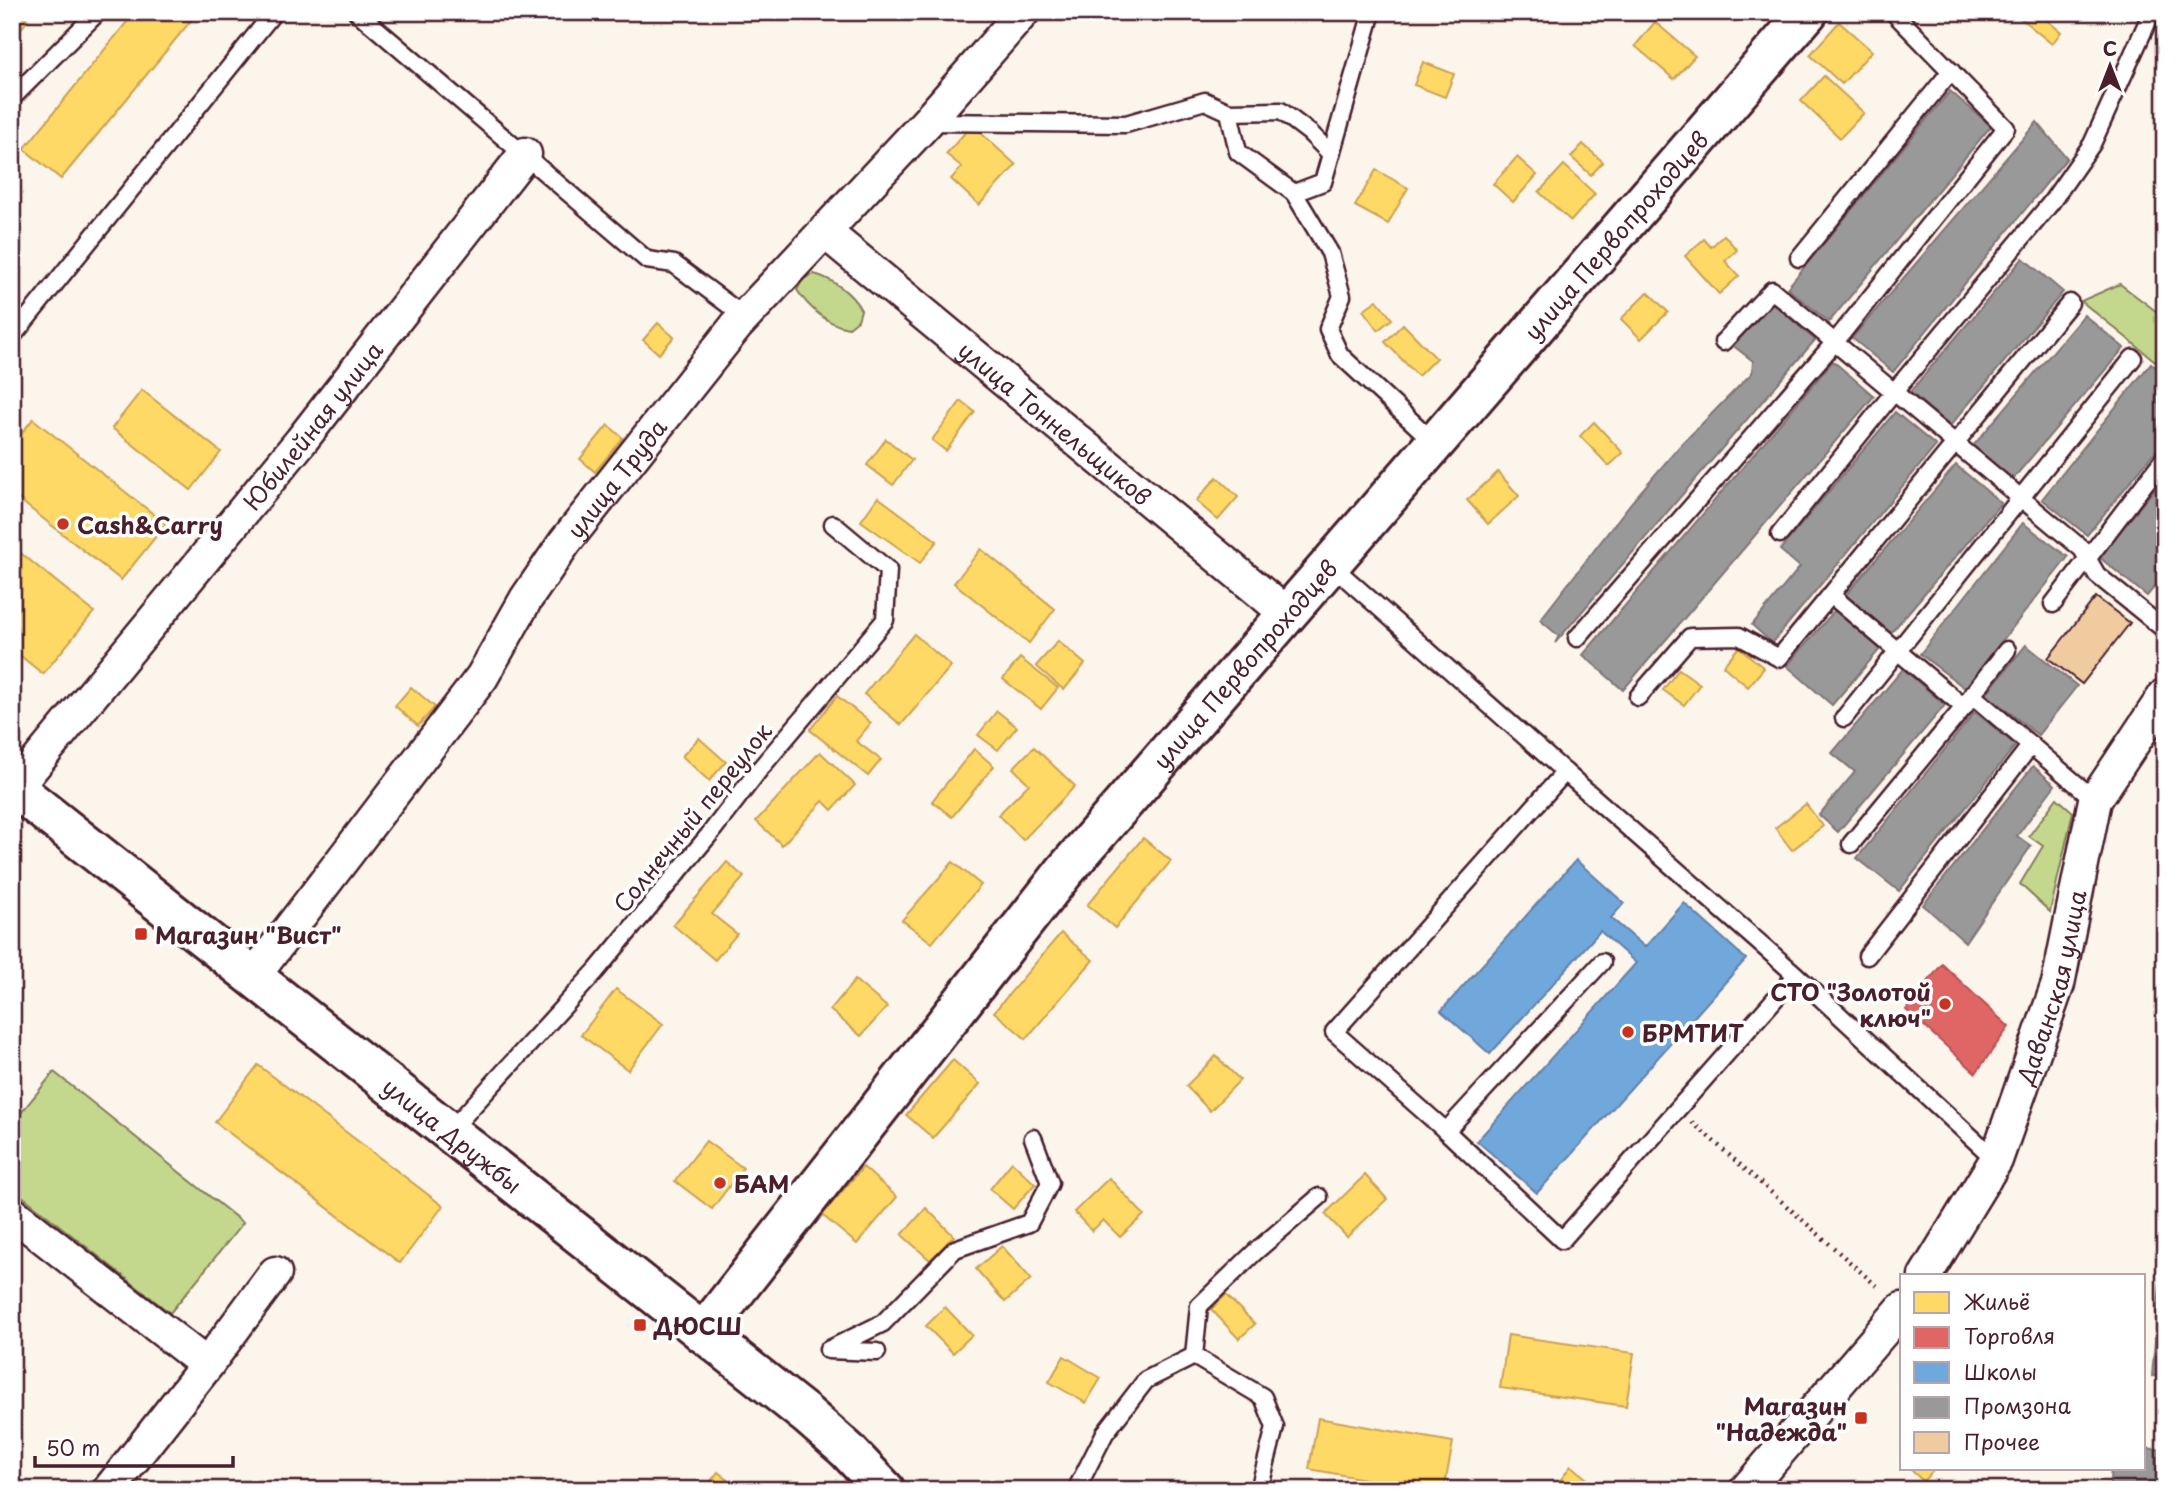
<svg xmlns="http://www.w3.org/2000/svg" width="2177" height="1502" viewBox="0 0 2177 1502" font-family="'Playpen Sans',sans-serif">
	<rect width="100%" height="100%" fill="#fcf5ec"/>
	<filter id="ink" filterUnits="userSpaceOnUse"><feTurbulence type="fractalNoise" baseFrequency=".0143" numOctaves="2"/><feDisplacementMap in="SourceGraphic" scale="14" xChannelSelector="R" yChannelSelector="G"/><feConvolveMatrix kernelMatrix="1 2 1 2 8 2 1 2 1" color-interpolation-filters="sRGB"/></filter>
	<g filter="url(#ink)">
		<g fill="#c3d88d" stroke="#867c5c" stroke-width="2">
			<path d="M814,274C831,278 852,293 861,310L858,320L848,328C828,325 808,307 797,290L803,279Z"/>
			<polygon points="2120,284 2165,318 2165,369 2081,301"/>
			<polygon points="2057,798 2073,812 2050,912 2020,884 2043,846 2029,836"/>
			<polygon points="54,1072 243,1223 170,1313 12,1188 12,1124"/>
		</g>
		<g fill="#ffd966" stroke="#c9a154" stroke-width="2">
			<polygon points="12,12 19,12 28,20 12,40"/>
			<polygon points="135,12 198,12 61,179 24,149"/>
			<polygon points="2024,12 2037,12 2061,32 2052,44 2019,17"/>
			<polygon points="1655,22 1695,56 1674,79 1635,46"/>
			<polygon points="1839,22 1872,51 1842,84 1810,55"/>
			<polygon points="1423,62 1454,74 1445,97 1414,85"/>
			<polygon points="1824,76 1864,113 1840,138 1801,101"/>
			<polygon points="972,125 1016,165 979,205 951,179 962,167 946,154"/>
			<polygon points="1583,144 1603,162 1591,175 1571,157"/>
			<polygon points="1517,157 1537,175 1513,202 1493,184"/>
			<polygon points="1564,165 1595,194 1571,221 1539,192"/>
			<polygon points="1376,170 1408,188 1388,224 1355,206"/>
			<polygon points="1724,235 1737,250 1725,261 1739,276 1719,294 1685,256 1704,239 1711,247"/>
			<polygon points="1648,292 1668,312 1641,339 1621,319"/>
			<polygon points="1377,300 1392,319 1378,330 1363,310"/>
			<polygon points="658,323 674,337 659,354 643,340"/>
			<polygon points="1403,324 1436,358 1418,376 1385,342"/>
			<polygon points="142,390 221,452 191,490 112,428"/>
			<polygon points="961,401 975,412 946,451 932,440"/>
			<polygon points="33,419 166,524 121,580 12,494 12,445"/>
			<polygon points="1594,422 1623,453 1609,466 1580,436"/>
			<polygon points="608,425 623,438 595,472 580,459"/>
			<polygon points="886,439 912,460 893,485 867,465"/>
			<polygon points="1498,472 1519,496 1488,524 1467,500"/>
			<polygon points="1217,477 1238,497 1218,520 1196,501"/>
			<polygon points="878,497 937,541 920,563 861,521"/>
			<polygon points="12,546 94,612 43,674 12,649"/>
			<polygon points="981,549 1055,609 1029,643 954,583"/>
			<polygon points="914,634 951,666 901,725 864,694"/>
			<polygon points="1058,641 1085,664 1064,690 1036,666"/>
			<polygon points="1739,647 1764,668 1748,687 1723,666"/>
			<polygon points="1020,658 1058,688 1041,709 1003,679"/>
			<polygon points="1679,669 1700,684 1684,705 1663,690"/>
			<polygon points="411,687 435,707 418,726 395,706"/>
			<polygon points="837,696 871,723 856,741 881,760 868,776 810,730"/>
			<polygon points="997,711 1017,727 998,750 978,735"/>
			<polygon points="699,738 726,762 709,781 682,756"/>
			<polygon points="1034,747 1075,786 1023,840 998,815 1029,784 1013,768"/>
			<polygon points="974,749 994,766 952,817 932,801"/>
			<polygon points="820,752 855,785 832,810 823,801 782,845 756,821"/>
			<polygon points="1806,804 1823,826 1792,850 1775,828"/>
			<polygon points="1143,838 1171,861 1115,928 1087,905"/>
			<polygon points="727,862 744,877 712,914 737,934 715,960 673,925"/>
			<polygon points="953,862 981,885 932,943 902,920"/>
			<polygon points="1061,933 1093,960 1026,1039 994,1012"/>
			<polygon points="855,980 887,1007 861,1036 830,1010"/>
			<polygon points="616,989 663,1024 628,1070 581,1035"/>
			<polygon points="1216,1056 1240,1080 1210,1111 1186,1086"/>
			<polygon points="953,1060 980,1084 933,1138 906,1115"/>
			<polygon points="258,1065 443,1206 400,1263 215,1122"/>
			<polygon points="706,1141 743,1168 712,1209 675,1181"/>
			<polygon points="1012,1162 1035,1184 1013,1209 990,1189"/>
			<polygon points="863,1167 897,1197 857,1244 822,1215"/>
			<polygon points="1365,1175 1387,1199 1347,1237 1325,1214"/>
			<polygon points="1109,1178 1144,1215 1120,1237 1103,1220 1092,1231 1074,1212"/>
			<polygon points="926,1208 954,1236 930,1260 902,1235"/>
			<polygon points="1002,1246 1031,1279 1005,1302 976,1269"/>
			<polygon points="1226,1295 1255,1324 1239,1339 1211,1309"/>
			<polygon points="945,1307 972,1335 953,1353 926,1326"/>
			<polygon points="1508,1335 1634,1353 1626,1406 1500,1388"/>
			<polygon points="1064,1356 1101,1378 1086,1403 1049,1382"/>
			<polygon points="1318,1418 1453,1442 1444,1490 1426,1490 1309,1469"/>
			<polygon points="1571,1466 1601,1490 1553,1490"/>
			<polygon points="1910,1469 1935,1469 1923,1481"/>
			<polygon points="718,1472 741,1490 704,1490"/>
		</g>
		<polygon fill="#e06666" stroke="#b35154" stroke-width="2" points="1942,964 2009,1027 1976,1073 1906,1010"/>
		<polygon fill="#6fa8dc" stroke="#647fa7" stroke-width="2" points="1576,860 1624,903 1611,918 1645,947 1684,903 1746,959 1537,1193 1477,1141 1636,963 1600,931 1490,1054 1441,1011"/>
		<g fill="#999" stroke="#817478" stroke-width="2">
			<polygon points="1950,91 1991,126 1829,322 1787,288"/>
			<polygon points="2037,122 2067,158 1893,372 1852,338"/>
			<polygon points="2023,258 2063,292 1950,426 1910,392"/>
			<polygon points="1769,300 1815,340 1555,643 1559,636 1540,620 1631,503 1679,447 1752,373 1753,361 1731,344"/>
			<polygon points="2084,315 2124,348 2012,480 1972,447"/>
			<polygon points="1833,361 1874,396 1623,690 1583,655"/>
			<polygon points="2151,363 2165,374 2165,439 2087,535 2042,499"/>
			<polygon points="1895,412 1936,446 1772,643 1752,625 1800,567 1780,550"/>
			<polygon points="1956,465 2001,503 1890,634 1845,596"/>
			<polygon points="2165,476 2165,574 2147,596 2099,557"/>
			<polygon points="2023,523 2068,557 1965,688 1920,654"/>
			<polygon points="1835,610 1880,649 1832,705 1787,666"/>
			<polygon points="2026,645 2077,686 2038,735 1986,694"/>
			<polygon points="1903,669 1945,705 1838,832 1819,815 1855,772 1832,753"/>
			<polygon points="1975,712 2016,745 1899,891 1857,858"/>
			<polygon points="2033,766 2055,785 2017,836 2031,846 1965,942 1923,905"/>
			<polygon points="2163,1248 2165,1248 2165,1377 2152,1376"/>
			<polygon points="2144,1448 2165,1450 2165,1490 2109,1490 2111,1469 2144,1469"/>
		</g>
		<polygon fill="#f0cba0" stroke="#4a1f2b" stroke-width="2" points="2096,597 2130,623 2082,684 2048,658"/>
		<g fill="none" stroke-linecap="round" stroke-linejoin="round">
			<g stroke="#4a1f2b" stroke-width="21">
				<g id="lane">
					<polyline points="357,12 647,260 674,264 745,317"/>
					<polyline points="12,98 98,12"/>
					<polyline points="1229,112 1281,111 1310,133 1331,154"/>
					<polyline points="927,122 1126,124 1205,101 1229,112 1238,152 1294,193 1323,182 1372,12"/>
					<polyline points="1294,193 1330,253 1342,296 1328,329 1340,355 1435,443"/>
					<polyline points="1799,258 1951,71"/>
					<polyline points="12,337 274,12"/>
					<polyline points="1723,342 1772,290 2082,549 2097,575 2165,630"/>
					<polyline points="1780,534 1894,392 2050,204 2092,144 2152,12"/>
					<polyline points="1330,564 1565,772"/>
					<polyline points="1831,595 1964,707 1972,695 2095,800"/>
					<polyline points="2053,604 2165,457"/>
					<polyline points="1577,638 1835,342 2006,128 1893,12"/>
					<polyline points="1972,695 2007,650"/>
					<polyline points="1638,697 1690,637 1739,636 1779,658 2070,303"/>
					<polyline points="1844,718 2133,358"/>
					<polyline points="1851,844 1964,707"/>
					<polyline points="1867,956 2031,745"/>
					<polyline points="1796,975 1562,1240 1446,1131 1334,1032 1565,772 1796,975 1996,1160"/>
					<polyline points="450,1131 596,971 709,835 759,770 885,620 888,570 833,524"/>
					<polyline points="1446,1131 1602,962"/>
					<polyline points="877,1352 828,1350 883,1323 955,1249 1029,1223 1050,1183 1033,1138"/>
					<polyline points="1194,1356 1263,1397 1275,1427 1259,1490"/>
					<polyline points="1076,1490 1105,1433 1146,1380 1194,1356 1199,1306 1255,1252 1319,1197"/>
				</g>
			</g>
			<g stroke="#4a1f2b" stroke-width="37">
				<g id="street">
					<path id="s1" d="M825,232L1287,614"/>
					<path id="s2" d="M12,792L301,441L525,154"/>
					<path id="s3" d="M253,977L482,677L526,599L565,542L737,325L927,122L1023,12"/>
					<polyline points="12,1213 207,1365"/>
					<path id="s4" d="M1925,1276L1996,1160L2058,984L2095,800L2165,695"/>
					<polyline points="109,1490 207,1365 275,1273"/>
					<polyline points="1746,1490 1902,1309"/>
				</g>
			</g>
			<g stroke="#4a1f2b" stroke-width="44">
				<g id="secondary">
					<path id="s5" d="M12,786L807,1415L847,1450L885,1490"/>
					<path id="s6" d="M703,1333L1064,872L1808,12"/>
				</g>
			</g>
			<polyline stroke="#4a1f2b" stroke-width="4.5" stroke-dasharray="2 5" stroke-linecap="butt" points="1692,1122 1879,1288"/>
			<use href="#lane" stroke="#fff" stroke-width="16"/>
			<use href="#street" stroke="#fff" stroke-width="32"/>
			<use href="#secondary" stroke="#fff" stroke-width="38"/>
		</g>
	</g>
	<g fill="#c8321e" stroke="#fff" stroke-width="2.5">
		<circle cx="63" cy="524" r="7"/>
		<rect x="134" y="927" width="14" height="14" rx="3.5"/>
		<circle cx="1945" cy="1004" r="7"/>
		<circle cx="1628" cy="1032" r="7"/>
		<circle cx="720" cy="1183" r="7"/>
		<rect x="633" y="1318" width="14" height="14" rx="3.5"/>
		<rect x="1854" y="1411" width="14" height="14" rx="3.5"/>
	</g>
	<g text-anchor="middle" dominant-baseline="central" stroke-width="7" stroke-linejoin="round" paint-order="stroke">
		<g font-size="23" fill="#4a1f2b" stroke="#fff">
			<text stroke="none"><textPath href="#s6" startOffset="1428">улица Первопроходцев</textPath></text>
			<text stroke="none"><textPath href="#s1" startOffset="299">улица Тоннельщиков</textPath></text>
			<text stroke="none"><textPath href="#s2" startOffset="474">Юбилейная улица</textPath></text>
			<text stroke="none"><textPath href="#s3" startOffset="618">улица Труда</textPath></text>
			<text stroke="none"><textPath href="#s6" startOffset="861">улица Первопроходцев</textPath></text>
			<text transform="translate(692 817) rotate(-51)">Солнечный переулок</text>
			<text stroke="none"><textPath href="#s4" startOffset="318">Даванская улица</textPath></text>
			<text stroke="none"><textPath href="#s5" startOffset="562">улица Дружбы</textPath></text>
		</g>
		<g font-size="23" font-weight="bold" fill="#4a1f2b" stroke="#fff" text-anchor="start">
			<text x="77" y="524">Cash&amp;Carry</text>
			<text x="155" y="934">Магазин "Вист"</text>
			<text x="1931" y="991" text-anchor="end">СТО "Золотой<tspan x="1931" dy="26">ключ"</tspan></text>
			<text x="1642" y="1032">БРМТИТ</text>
			<text x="734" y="1183">БАМ</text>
			<text x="654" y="1325">ДЮСШ</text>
			<text x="1847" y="1405" text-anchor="end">Магазин<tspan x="1847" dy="26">"Надежда"</tspan></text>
		</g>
	</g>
	<rect width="2177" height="1502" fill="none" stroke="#fff" stroke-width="42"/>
	<rect x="21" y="21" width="2135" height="1460" fill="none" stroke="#4a1f2b" stroke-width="2.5" filter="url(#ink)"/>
	<rect x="1900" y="1274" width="245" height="196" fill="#ffffff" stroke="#b7a5aa" stroke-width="2"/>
	<rect x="1914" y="1292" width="35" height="21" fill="#ffd966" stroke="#b7a5aa" stroke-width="2"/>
	<text x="1964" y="1310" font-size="21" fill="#4a1f2b">Жильё</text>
	<rect x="1914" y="1327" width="35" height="21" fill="#e06666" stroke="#b7a5aa" stroke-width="2"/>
	<text x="1964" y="1344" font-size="21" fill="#4a1f2b">Торговля</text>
	<rect x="1914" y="1362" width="35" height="21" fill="#6fa8dc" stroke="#b7a5aa" stroke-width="2"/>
	<text x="1964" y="1380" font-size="21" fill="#4a1f2b">Школы</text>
	<rect x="1914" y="1397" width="35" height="21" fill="#999999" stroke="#b7a5aa" stroke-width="2"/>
	<text x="1964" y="1414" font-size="21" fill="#4a1f2b">Промзона</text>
	<rect x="1914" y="1432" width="35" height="21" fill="#f0cba0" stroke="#b7a5aa" stroke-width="2"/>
	<text x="1964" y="1450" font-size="21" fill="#4a1f2b">Прочее</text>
	<g transform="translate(2110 66)" stroke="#ffffff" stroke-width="5" paint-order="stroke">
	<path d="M0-5L12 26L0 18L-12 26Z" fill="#4a1f2b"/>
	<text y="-10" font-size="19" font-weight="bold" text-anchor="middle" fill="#4a1f2b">С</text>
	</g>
	<path d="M35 1456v10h198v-10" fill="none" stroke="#4a1f2b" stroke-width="3.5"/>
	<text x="46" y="1456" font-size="21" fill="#4a1f2b" stroke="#ffffff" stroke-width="5" paint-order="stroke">50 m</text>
</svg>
